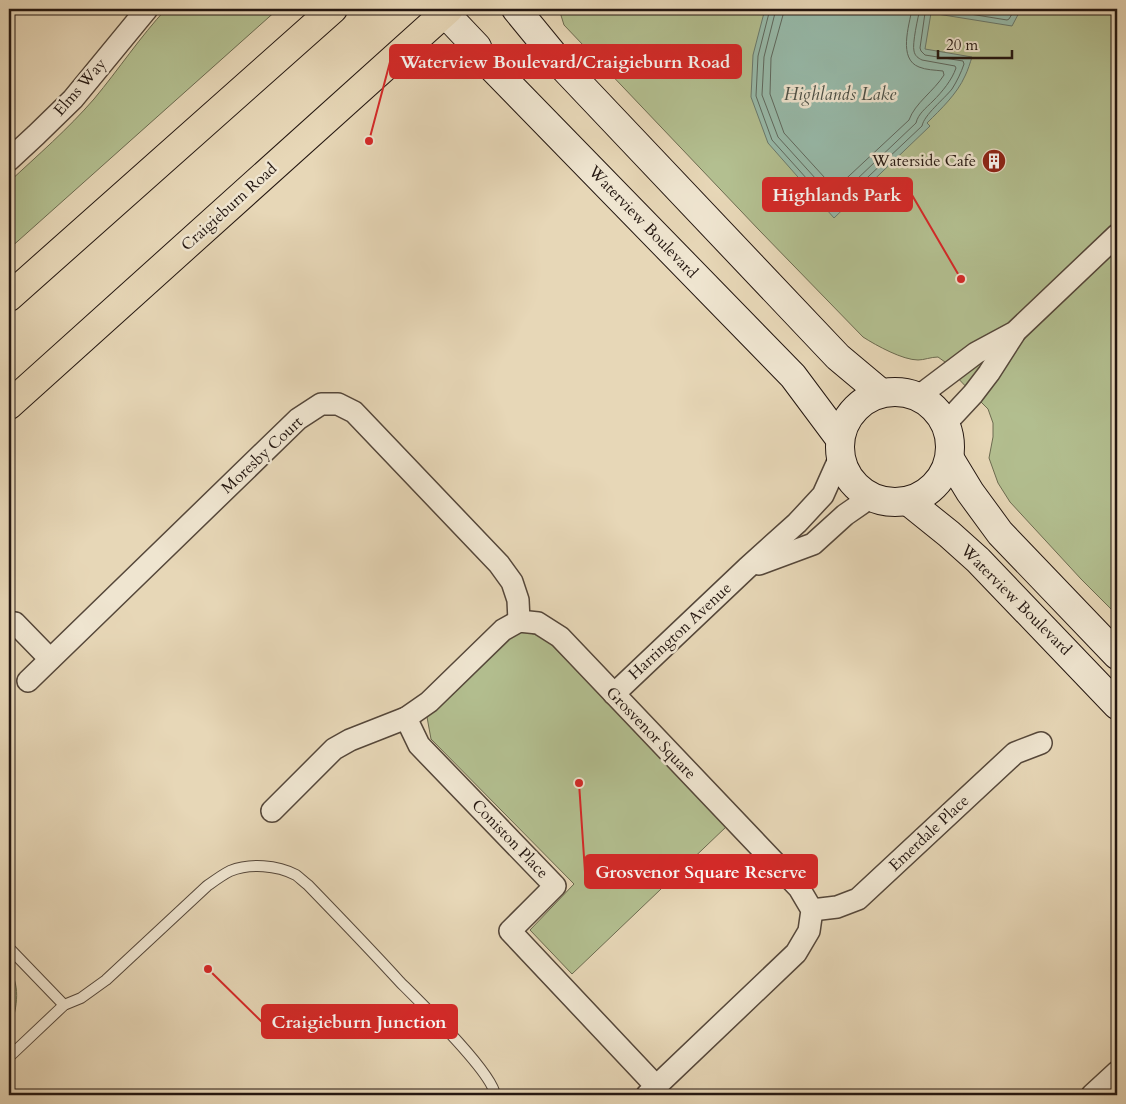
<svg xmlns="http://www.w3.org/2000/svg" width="1126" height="1104" viewBox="0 0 1126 1104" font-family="Cardo,serif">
	<rect width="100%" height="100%" fill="#e7d7b7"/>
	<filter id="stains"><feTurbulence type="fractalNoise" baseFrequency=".004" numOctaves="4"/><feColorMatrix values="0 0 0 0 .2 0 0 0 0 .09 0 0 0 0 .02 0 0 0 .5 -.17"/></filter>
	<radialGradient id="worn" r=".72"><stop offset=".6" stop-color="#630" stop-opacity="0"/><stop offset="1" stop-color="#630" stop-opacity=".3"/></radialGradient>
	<g fill="#b3bf90" stroke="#6c6b50">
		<path d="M166,9H278L9,249V182C38,155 68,129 94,99C119,69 140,37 166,9Z"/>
		<path d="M559,9H1117V615L1081,579L1010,502L998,483L989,458L993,437V423L988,409L973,394L952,372L945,362L938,357C931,357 924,360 918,360C903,360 877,346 863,337L759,230L564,25Z"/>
		<polygon points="519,630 544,637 727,826 572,974 530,930 574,884 431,739 427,717"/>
		<path d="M9,969C22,988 16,1011 9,1032Z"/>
	</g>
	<path fill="#97baaa" stroke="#69796d" d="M765,9H1021L1012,26L931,13L925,49L972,57C970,63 968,70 965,76C957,94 941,109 927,123L930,126L834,218L768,143L751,97L753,55Z"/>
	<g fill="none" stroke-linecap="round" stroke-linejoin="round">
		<g stroke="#5e685e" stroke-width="1">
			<path d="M770,9L758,56L756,96L772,140L834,209L922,126C924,115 944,99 952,89C957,81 961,73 964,64L963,61L925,55L921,51L920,48L925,13L928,9"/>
			<path d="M776,9L764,57L762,95L778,137L835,200L916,123C918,114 926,108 933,101C942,92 952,80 956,68L955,66L922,60C918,58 915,56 914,51C912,44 918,17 920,9"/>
			<path d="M783,9V15L771,58L770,94L784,133L835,189L909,120C915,103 934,91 944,75L943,71C935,70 926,70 919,67C898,59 909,26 912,9"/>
			<polyline points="939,9 1007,20 1009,19 1015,9"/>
		</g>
		<g stroke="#55473a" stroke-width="12">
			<g id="lane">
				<polyline points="9,948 64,1005"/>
				<path d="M9,1057L64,1005L81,998L106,980L207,886C214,881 222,875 230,871C250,863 277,865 296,875C300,878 304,882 308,885C339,917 370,949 400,982C419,1001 493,1073 495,1095"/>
			</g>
		</g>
		<g stroke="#55473a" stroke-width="24">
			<g id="street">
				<polyline points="9,160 36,135 73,99 147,9"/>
				<polyline points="919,396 976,353 1015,332 1117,235"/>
				<polyline points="946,423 973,394 989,373 1014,334"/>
				<polyline points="759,564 813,544 845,515 871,497"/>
				<polyline points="15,623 50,659"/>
				<polyline points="28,681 298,419 321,404 338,404 354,412 499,564 512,582 518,600 519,621"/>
				<polyline points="614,694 747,568 797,523 823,495 840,457"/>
				<polyline points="406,718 419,745 555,886 510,931 656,1086"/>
				<polyline points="272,811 334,749 350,740 406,718 429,702 503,630 519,621 538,623 560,637 799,888 812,910 809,931 796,953 647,1095"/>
				<polyline points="812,910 837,907 858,899 1015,753 1041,743"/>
				<polyline points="1092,1095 1117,1072"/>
			</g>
		</g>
		<g stroke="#241711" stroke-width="30">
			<g id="secondary">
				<polyline points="441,9 477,47 480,55 793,376 840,439"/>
				<polyline points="516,9 566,70 838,357 881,393"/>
				<circle cx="895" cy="447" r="55"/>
				<polyline points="950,459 970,492 1000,533 1117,655"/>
				<polyline points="908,501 949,534 978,560 1117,705"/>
			</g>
		</g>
		<g stroke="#241711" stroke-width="30">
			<g id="primary">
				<polyline points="9,297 333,9"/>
				<polyline points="9,405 449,9"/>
			</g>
		</g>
		<use href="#lane" stroke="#efe5d0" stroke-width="10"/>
		<use href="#street" stroke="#efe5d0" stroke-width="21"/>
		<use href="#secondary" stroke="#efe5d0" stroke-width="28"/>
		<use href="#primary" stroke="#e7d7b7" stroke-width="28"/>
	</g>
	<defs>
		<g id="building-disc" transform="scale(1.25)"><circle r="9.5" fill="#8f2418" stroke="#efe5d0"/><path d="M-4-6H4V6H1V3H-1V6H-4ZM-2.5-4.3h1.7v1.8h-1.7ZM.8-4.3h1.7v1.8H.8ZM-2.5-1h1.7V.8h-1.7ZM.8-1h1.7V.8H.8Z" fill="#fff"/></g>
	</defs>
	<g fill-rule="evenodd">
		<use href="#building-disc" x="994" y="161"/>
	</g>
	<g text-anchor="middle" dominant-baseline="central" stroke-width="5" stroke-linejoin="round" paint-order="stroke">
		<g font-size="16" fill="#241711" stroke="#efe5d0">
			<text transform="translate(80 87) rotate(-49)">Elms Way</text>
			<text transform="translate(229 207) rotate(-42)">Craigieburn Road</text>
			<text transform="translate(643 222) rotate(46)">Waterview Boulevard</text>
			<text transform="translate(262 455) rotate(-43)">Moresby Court</text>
			<text transform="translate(1016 600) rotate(45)">Waterview Boulevard</text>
			<text transform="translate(680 631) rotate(-43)">Harrington Avenue</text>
			<text transform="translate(651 733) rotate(46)">Grosvenor Square</text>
			<text transform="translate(929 833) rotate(-43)">Emerdale Place</text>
			<text transform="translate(510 839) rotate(46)">Coniston Place</text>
		</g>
		<g font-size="16" fill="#241711" stroke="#efe5d0" text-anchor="end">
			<text x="976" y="161">Waterside Cafe</text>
		</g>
		<g font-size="18" font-style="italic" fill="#4c5047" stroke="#efe5d0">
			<text x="840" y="94">Highlands Lake</text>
		</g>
	</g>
	<path fill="none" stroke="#d62828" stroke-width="2" d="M369 141L390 62M961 279L912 195M579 783L585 872M208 969L262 1022"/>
	<g fill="#d62828" stroke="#efe5d0" stroke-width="2">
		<circle cx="369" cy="141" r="5"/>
		<circle cx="961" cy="279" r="5"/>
		<circle cx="579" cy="783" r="5"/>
		<circle cx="208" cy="969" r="5"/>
	</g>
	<g fill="#d62828" stroke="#d62828" stroke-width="2">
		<rect x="390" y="45" width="351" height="33" rx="5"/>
		<rect x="763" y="178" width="149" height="33" rx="5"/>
		<rect x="585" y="855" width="232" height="33" rx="5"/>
		<rect x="262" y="1005" width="195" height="33" rx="5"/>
	</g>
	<g font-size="18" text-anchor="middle" font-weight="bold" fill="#fff">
		<text x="565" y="68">Waterview Boulevard/Craigieburn Road</text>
		<text x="837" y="201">Highlands Park</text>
		<text x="701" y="878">Grosvenor Square Reserve</text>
		<text x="359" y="1028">Craigieburn Junction</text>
	</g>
	<rect width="1126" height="1104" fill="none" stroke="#e7d7b7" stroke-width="30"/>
	<rect x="10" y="10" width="1106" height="1084" fill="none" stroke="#241711" stroke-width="2.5"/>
	<rect x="15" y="15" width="1096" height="1074" fill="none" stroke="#241711"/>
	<path d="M938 50v8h74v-8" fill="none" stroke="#241711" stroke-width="2.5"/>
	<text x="946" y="50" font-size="15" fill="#241711" stroke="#efe5d0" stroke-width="4" paint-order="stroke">20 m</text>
	<rect width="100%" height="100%" filter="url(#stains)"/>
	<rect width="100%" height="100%" fill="url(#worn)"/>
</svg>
